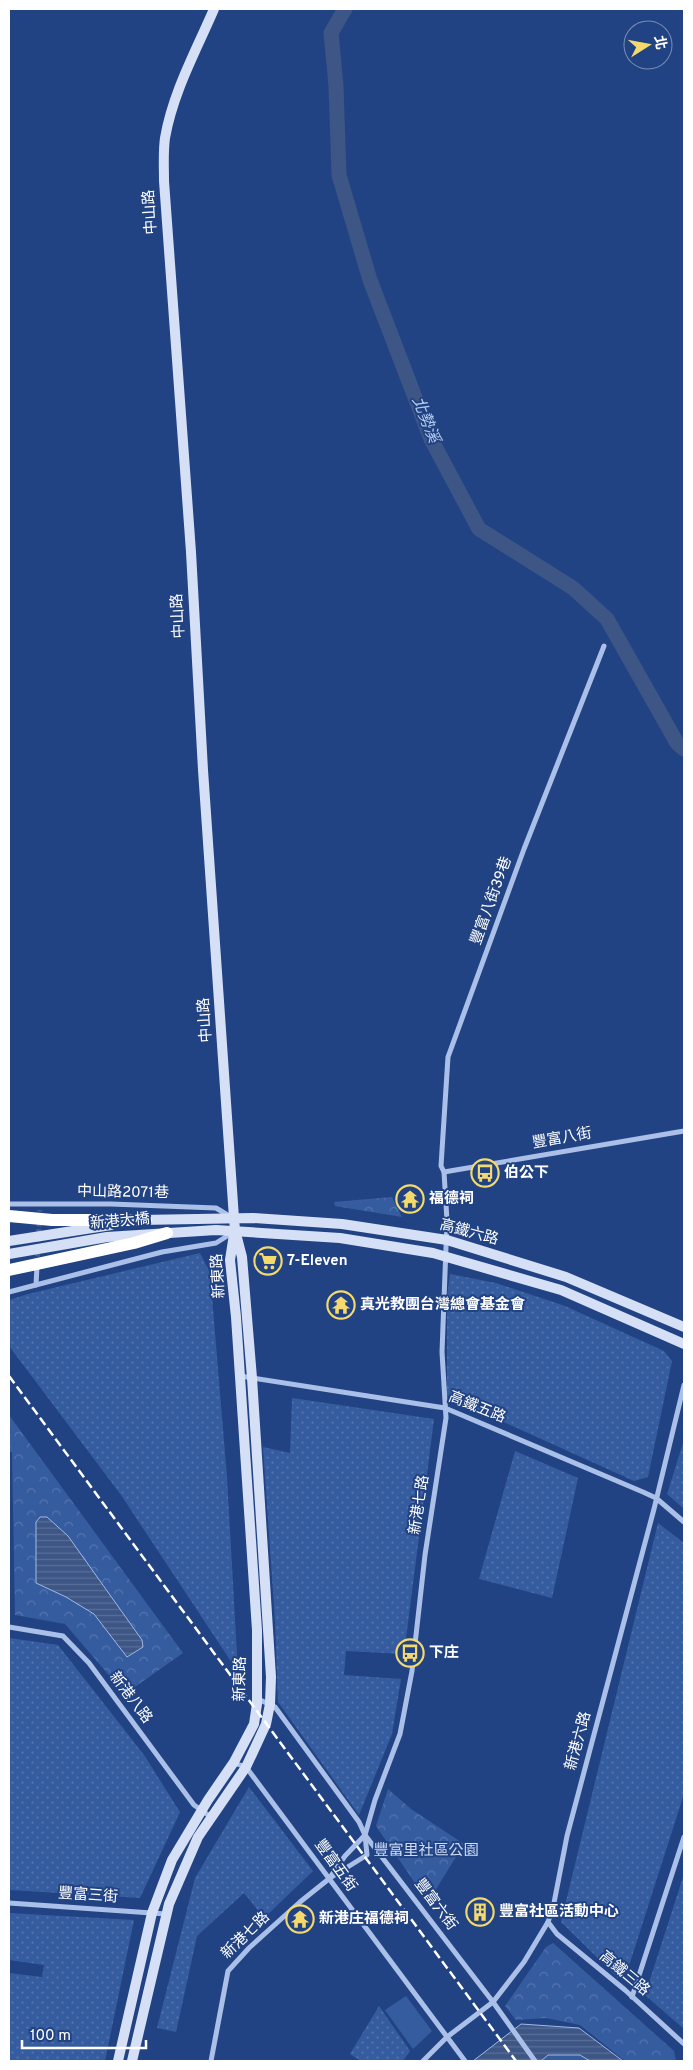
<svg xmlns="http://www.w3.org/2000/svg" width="693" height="2070" viewBox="0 0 693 2070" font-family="Overpass,'Noto Sans TC',sans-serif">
	<defs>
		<pattern id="grass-dots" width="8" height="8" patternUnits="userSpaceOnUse" patternTransform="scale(1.25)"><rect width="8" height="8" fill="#365ca0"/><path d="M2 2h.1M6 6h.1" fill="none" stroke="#5474ae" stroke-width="1.8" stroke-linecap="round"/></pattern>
		<pattern id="park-crowns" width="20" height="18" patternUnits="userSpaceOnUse" patternTransform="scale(1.25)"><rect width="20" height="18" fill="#365ca0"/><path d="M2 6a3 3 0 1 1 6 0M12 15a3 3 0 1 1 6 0" fill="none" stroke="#5474ae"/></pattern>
		<pattern id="water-rules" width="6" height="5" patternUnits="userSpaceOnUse" patternTransform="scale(1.25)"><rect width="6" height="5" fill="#3d5685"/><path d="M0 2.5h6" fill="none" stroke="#5a6f97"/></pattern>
	</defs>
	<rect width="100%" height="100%" fill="#224383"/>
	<g fill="url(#grass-dots)">
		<polygon points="200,1253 210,1273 227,1477 238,1672 121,1495 9,1346 9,1300 28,1294"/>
		<polygon points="450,1274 496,1283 565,1306 664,1351 672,1361 648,1477 634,1481 466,1405 447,1395 447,1297"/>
		<polygon points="292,1398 434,1419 404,1654 346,1651 344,1675 401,1679 392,1734 359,1815 278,1702 275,1621 263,1447 290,1453"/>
		<polygon points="684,1440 684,1509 667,1494"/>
		<polygon points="515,1451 578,1478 552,1598 479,1579"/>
		<polygon points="658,1523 684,1543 684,1794 627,1972 618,1978 561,1922"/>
		<polygon points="9,1638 58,1645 144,1755 180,1812 140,1898 9,1890"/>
		<polygon points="249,1787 313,1871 264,1918 244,1893 197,1936 176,2032 157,2028 195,1878"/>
		<polygon points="684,1874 684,2029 645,1995"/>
		<polygon points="9,1913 134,1920 105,2061 9,2061 9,1973 42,1977 44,1965 9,1960"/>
		<polygon points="379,2006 410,2051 403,2061 361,2061 350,2054"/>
	</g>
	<g fill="url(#park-crowns)">
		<polygon points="392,1197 402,1217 335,1206 334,1202"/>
		<polygon points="9,1415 183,1653 125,1694 65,1624 15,1615 12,1452 9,1452"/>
		<polygon points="388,1789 411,1809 464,1844 428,1902 376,1826"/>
		<polygon points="553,1943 674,2051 676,2061 625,2061 580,2025 546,2018 516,2020 505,2006 546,1947"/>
		<polygon points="573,2038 605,2061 522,2061"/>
	</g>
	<polygon fill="#365ca0" points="406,1996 432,2031 413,2049 385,2010"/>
	<g fill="url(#water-rules)" stroke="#9ebae9">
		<polygon points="40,1517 47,1517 68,1536 142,1640 143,1647 127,1657 94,1614 66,1597 36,1583 36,1522"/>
		<polygon points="521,2024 579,2028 623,2061 590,2061 580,2055 548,2055 541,2061 473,2061"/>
	</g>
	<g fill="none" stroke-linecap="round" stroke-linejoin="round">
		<polyline stroke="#3d5685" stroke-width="15" points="345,9 331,33 336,86 339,175 370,280 431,439 479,529 573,588 607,619 677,743 684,749"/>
		<polyline stroke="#435f96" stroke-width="5" stroke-dasharray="5 2.5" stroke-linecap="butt" points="37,1264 40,1210"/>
		<g stroke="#aac0e8" stroke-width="5">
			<polyline points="444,1172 684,1131"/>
			<polyline points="9,1204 111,1204 216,1208 231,1217"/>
			<polyline points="36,1285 37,1266"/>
			<polyline points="9,1292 162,1252 216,1243 232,1233"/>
			<polyline points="240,1376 445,1408 643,1492 656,1498 684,1522"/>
			<polyline points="9,1627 63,1636 89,1663 194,1805 211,1817"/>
			<polyline points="258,1699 275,1707 359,1822 365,1835 493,2002 535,2061"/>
			<polyline points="234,1763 246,1767 465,2061"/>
			<polyline points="331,1876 345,1856 365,1835"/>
			<polyline points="9,1903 166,1914"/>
			<polyline points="548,1922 557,1934 625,1990 684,2044"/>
			<polyline points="632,1997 684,1837"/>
			<polyline points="211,2061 228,1971 249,1948 300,1902 330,1878 367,1855 365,1835 375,1800 400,1734 412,1671 425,1555 446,1418 442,1352 447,1221 444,1172 441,1166 448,1057 524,849 604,646"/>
			<polyline points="423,2061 447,2037 493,2002 524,1962 548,1922 553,1908 567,1836 654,1509 684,1385"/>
		</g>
		<g stroke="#d5e0f7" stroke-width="10">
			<polyline points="140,1220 253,1218 342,1224 447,1240 566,1277 684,1327"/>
			<polyline points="9,1241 111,1225"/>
			<polyline points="9,1254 107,1237 216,1230 340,1238 433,1253 561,1290 684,1344"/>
			<polyline points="118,2061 152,1913 172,1860 208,1800 234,1762 254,1724 257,1704 257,1630 236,1317 230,1260 234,1234"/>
			<path d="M132,2061L169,1904L198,1837L246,1767L266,1724L270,1704L271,1677L252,1378L242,1257L235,1230L234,1218L203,770L191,552L164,181C164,167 163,152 165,138C173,92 196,51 214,9"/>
		</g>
		<g stroke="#fff" stroke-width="12">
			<polyline points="9,1216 52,1220 146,1220"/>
			<polyline points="9,1270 134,1243 167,1233"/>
		</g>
		<polyline stroke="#fff" stroke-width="2.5" stroke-dasharray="9 4" stroke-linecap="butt" points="9,1376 516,2061"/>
	</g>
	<defs>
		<g id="bus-ring" transform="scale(1.4375)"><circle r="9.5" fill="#224383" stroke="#f4da6c" stroke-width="1.5"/><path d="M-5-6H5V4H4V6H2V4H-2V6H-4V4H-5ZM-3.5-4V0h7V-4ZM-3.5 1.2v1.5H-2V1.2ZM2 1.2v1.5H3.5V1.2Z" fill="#f4da6c"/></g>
		<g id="temple-ring" transform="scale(1.4375)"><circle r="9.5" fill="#224383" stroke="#f4da6c" stroke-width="1.5"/><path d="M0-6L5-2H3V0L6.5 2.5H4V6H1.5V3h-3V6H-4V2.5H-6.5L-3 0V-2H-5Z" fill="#f4da6c"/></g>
		<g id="supermarket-ring" transform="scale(1.4375)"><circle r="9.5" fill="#224383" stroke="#f4da6c" stroke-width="1.5"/><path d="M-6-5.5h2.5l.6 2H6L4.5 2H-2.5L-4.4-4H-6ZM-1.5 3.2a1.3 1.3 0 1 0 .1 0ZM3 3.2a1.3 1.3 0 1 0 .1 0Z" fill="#f4da6c"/></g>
		<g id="building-ring" transform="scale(1.4375)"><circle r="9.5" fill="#224383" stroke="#f4da6c" stroke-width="1.5"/><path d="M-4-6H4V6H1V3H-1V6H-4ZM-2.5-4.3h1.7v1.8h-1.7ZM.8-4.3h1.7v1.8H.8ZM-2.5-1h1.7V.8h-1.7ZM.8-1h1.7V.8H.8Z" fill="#f4da6c"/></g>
	</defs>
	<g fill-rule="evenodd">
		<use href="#bus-ring" x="485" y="1173"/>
		<use href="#temple-ring" x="410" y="1199"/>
		<use href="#supermarket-ring" x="268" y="1261"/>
		<use href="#temple-ring" x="341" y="1305"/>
		<use href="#bus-ring" x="410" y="1653"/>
		<use href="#building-ring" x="480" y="1912"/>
		<use href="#temple-ring" x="300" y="1919"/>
	</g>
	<g text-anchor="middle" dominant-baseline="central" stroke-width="4" stroke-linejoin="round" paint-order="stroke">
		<g font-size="15" fill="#fff" stroke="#224383">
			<text transform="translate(151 212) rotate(-94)">中山路</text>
			<text transform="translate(179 616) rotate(-93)">中山路</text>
			<text transform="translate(492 901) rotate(-70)">豐富八街39巷</text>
			<text transform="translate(206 1020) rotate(-94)">中山路</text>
			<text transform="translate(562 1139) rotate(-10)">豐富八街</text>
			<text transform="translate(123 1193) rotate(1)">中山路2071巷</text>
			<text transform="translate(120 1222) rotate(-5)">新港大橋</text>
			<text transform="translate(469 1233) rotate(15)">高鐵六路</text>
			<text transform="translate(219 1276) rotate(-93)">新東路</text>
			<text transform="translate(477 1408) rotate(22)">高鐵五路</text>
			<text transform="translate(420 1505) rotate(-81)">新港七路</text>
			<text transform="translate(241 1679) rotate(-89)">新東路</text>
			<text transform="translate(130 1698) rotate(53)">新港八路</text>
			<text transform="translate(579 1741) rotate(-75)">新港六路</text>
			<text transform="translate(335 1866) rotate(54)">豐富五街</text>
			<text transform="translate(88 1896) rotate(4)">豐富三街</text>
			<text transform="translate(435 1905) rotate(53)">豐富六街</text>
			<text transform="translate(246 1936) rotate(-44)">新港七路</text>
			<text transform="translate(624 1974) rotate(40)">高鐵三路</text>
		</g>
		<g font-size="15" font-weight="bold" fill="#fff" stroke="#224383" text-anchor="start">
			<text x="504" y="1173">伯公下</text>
			<text x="429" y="1199">福德祠</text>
			<text x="287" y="1261">7-Eleven</text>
			<text x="360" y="1305">真光教團台灣總會基金會</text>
			<text x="429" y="1653">下庄</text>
			<text x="499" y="1912">豐富社區活動中心</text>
			<text x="319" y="1919">新港庄福德祠</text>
		</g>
		<g font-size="15" fill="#cedcf6" stroke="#224383">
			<text x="426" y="1851">豐富里社區公園</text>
		</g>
		<g font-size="16" font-style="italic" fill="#b6cbf0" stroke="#224383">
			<text transform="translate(425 420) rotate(68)">北勢溪</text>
		</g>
	</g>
	<rect width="693" height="2070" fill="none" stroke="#ffffff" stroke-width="20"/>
	<g transform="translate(648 45) rotate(79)"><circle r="24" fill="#224383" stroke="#7a8eb5"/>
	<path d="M0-4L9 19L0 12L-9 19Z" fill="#f4da6c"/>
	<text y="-8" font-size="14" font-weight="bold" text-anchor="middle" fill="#ffffff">北</text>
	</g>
	<path d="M22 2040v8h124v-8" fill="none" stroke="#ffffff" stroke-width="2.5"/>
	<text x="30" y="2040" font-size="15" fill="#ffffff" stroke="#224383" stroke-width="4" paint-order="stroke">100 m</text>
</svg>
